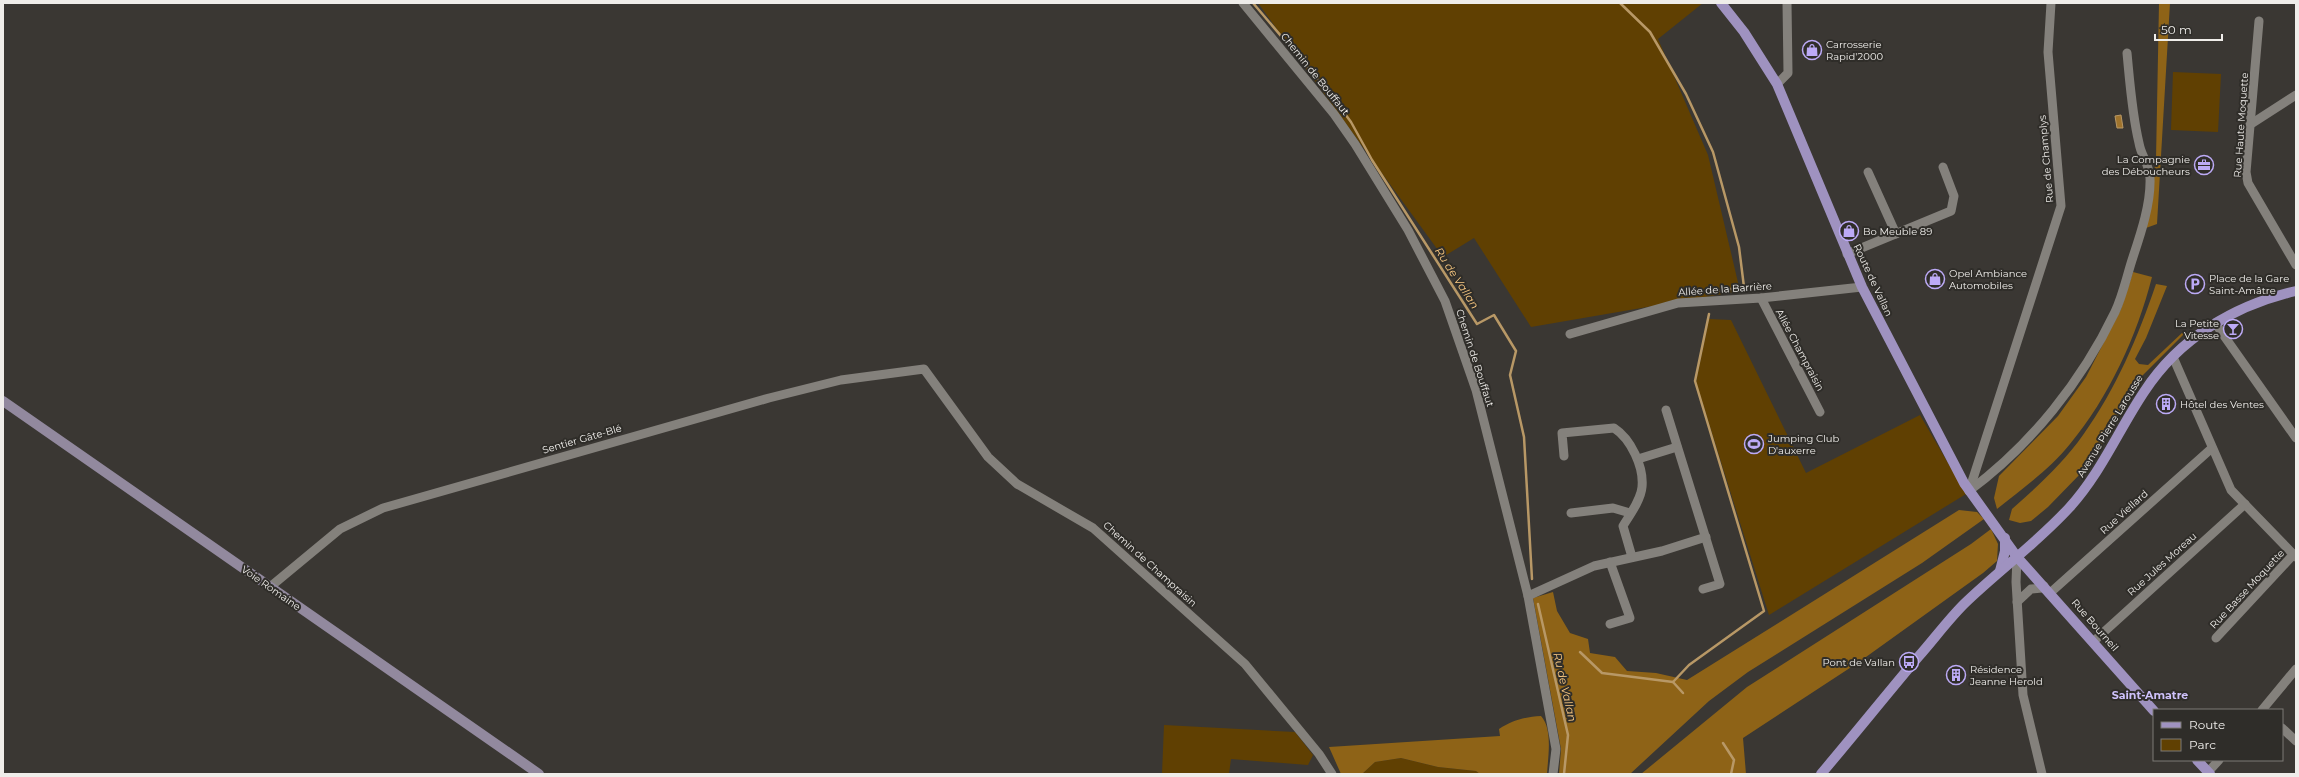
<svg xmlns="http://www.w3.org/2000/svg" width="2299" height="777" viewBox="0 0 2299 777" font-family="Montserrat,sans-serif">
	<rect width="100%" height="100%" fill="#3a3733"/>
	<g fill="#604002">
		<polygon points="1258,3 1703,3 1658,39 1708,155 1740,291 1531,327 1474,238 1443,257"/>
		<polygon points="2173,72 2221,74 2218,132 2171,130"/>
		<polygon points="1709,319 1731,320 1806,473 1920,415 1966,494 1769,615 1696,382"/>
		<polygon points="1164,725 1295,732 1313,755 1308,765 1231,759 1229,774 1162,774"/>
		<polygon points="1401,758 1438,767 1476,771 1480,774 1362,774 1375,762"/>
	</g>
	<g fill="#8e6317">
		<polygon points="2159,3 2170,3 2157,224 2146,228 2156,159"/>
		<path d="M2133,272L2152,277C2137,336 2109,397 2070,444C2050,469 2022,489 1997,509L1994,498L1999,476L2058,416L2086,377L2121,309Z"/>
		<path d="M2156,284L2167,286L2146,338L2135,359L2139,364L2148,365L2183,332L2184,334L2137,381L2100,449L2083,471L2048,507L2031,521L2020,523L2009,520L2012,509C2037,487 2064,462 2083,435C2116,389 2138,337 2156,284Z"/>
		<polygon points="1959,510 1977,512 1984,519 1922,563 1748,672 1709,701 1630,774 1559,774 1561,749 1533,598 1553,592 1557,611 1570,633 1588,639 1590,653 1615,657 1627,671 1656,673 1687,680"/>
		<polygon points="1991,529 1998,544 1997,561 1983,573 1859,662 1743,738 1746,774 1641,774 1747,687 1971,544"/>
		<path d="M1541,716C1553,729 1548,757 1547,774H1480L1476,771L1438,767L1401,758L1375,762L1362,774H1341L1329,747L1500,736L1499,729C1513,720 1525,717 1541,716Z"/>
	</g>
	<polygon fill="#a0742d" stroke="#b89866" points="2121,115 2123,128 2117,128 2115,116"/>
	<g fill="none" stroke-linecap="round" stroke-linejoin="round">
		<g stroke="#b89866" stroke-width="2.5">
			<polyline points="1253,3 1331,95 1351,122 1372,160 1477,324 1494,315 1516,351 1510,375 1524,437 1532,579"/>
			<polyline points="1620,3 1650,32 1686,94 1713,152 1739,247 1744,287 1711,292"/>
			<polyline points="1538,604 1568,735 1564,774"/>
			<polyline points="1580,652 1602,673 1673,682 1683,693"/>
			<polyline points="1673,682 1689,665 1764,611 1695,381 1709,314"/>
			<polyline points="1723,743 1734,760 1731,774"/>
		</g>
		<g stroke="#84817c" stroke-width="9">
			<polyline points="1243,3 1334,114 1355,144 1408,230 1445,301 1476,390 1528,596 1556,749 1553,774"/>
			<polyline points="2259,21 2246,172 2248,183 2296,265"/>
			<polyline points="1777,84 1788,73 1787,3"/>
			<polyline points="2251,124 2296,95"/>
			<polyline points="1868,172 1896,234"/>
			<polyline points="1847,254 1951,211 1954,196 1943,167"/>
			<polyline points="1761,298 1820,412"/>
			<polyline points="2215,323 2296,438"/>
			<polyline points="1570,334 1678,303 1761,298 1862,287"/>
			<polyline points="2173,357 2231,490 2296,557"/>
			<polyline points="1666,410 1720,584 1703,589"/>
			<path d="M1564,456L1562,433L1614,428C1631,439 1644,467 1642,487C1641,500 1629,516 1623,526L1632,557"/>
			<polyline points="1638,459 1677,447"/>
			<polyline points="1969,491 2061,206 2048,52 2051,3"/>
			<path d="M1969,491C2031,445 2082,381 2115,312C2123,295 2127,275 2133,257C2141,233 2151,203 2150,178C2149,163 2141,156 2139,143C2132,114 2130,84 2127,53"/>
			<polyline points="1571,513 1613,508 1630,513"/>
			<polyline points="2017,557 2016,582 2023,695 2042,774"/>
			<polyline points="1610,562 1630,618 1610,624"/>
			<polyline points="270,587 340,529 383,508 769,398 841,380 924,369 988,457 1017,484 1093,528 1245,664 1319,754 1332,774"/>
			<polyline points="2050,593 2212,448"/>
			<polyline points="1528,596 1594,566 1662,551 1706,537"/>
			<polyline points="2017,602 2031,589 2042,588 2044,586"/>
			<polyline points="2216,638 2294,554"/>
			<polyline points="2094,641 2245,504"/>
			<polyline points="2262,710 2296,669"/>
			<polyline points="2282,728 2296,741"/>
			<polyline points="2208,772 2219,760"/>
		</g>
		<polyline stroke="#92899e" stroke-width="10" points="3,401 539,774"/>
		<g stroke="#9f92c0" stroke-width="10">
			<polyline points="1721,3 1744,32 1777,84 1862,287 1964,483 2017,557 2154,711"/>
			<polyline points="2000,571 2005,551 2005,538"/>
			<polyline points="2197,760 2210,774"/>
			<path d="M1821,774C1854,735 1886,695 1919,656C1934,639 1948,620 1964,604C1998,571 2037,543 2069,508C2101,473 2118,431 2144,392C2179,338 2235,305 2296,291"/>
		</g>
	</g>
	<defs>
		<g id="shop-ring" transform="scale(1)"><circle r="9.5" fill="#2f2d29" stroke="#bcaaf6" stroke-width="1.5"/><path d="M-5-2.5h2.3a2.7 3.5 0 0 1 5.4 0H5L5.5 6h-11ZM-1.5-2.5h3a1.5 2.3 0 0 0-3 0Z" fill="#bcaaf6"/></g>
		<g id="office-ring" transform="scale(1)"><circle r="9.5" fill="#2f2d29" stroke="#bcaaf6" stroke-width="1.5"/><path d="M-6-3h4V-5.5h4V-3h4V5H-6ZM-1-4.5V-3h2v-1.5ZM-6 0V1H6V0Z" fill="#bcaaf6"/></g>
		<g id="parking-ring" transform="scale(1)"><circle r="9.5" fill="#2f2d29" stroke="#bcaaf6" stroke-width="1.5"/><path d="M-3.5-5.5H1a3.5 3.5 0 0 1 0 7H-1V5.5H-3.5ZM-1-3.4V-.6H.8a1.4 1.4 0 0 0 0-2.8Z" fill="#bcaaf6"/></g>
		<g id="bar-ring" transform="scale(1)"><circle r="9.5" fill="#2f2d29" stroke="#bcaaf6" stroke-width="1.5"/><path d="M-6-5H6L.8 .8V4.5H3.5V6h-7V4.5H-.8V.8Z" fill="#bcaaf6"/></g>
		<g id="building-ring" transform="scale(1)"><circle r="9.5" fill="#2f2d29" stroke="#bcaaf6" stroke-width="1.5"/><path d="M-4-6H4V6H1V3H-1V6H-4ZM-2.5-4.3h1.7v1.8h-1.7ZM.8-4.3h1.7v1.8H.8ZM-2.5-1h1.7V.8h-1.7ZM.8-1h1.7V.8H.8Z" fill="#bcaaf6"/></g>
		<g id="stadium-ring" transform="scale(1)"><circle r="9.5" fill="#2f2d29" stroke="#bcaaf6" stroke-width="1.5"/><path d="M0-5a6.5 5 0 1 0 0 10a6.5 5 0 1 0 0-10ZM-3.5-1.8h7v3.6h-7Z" fill="#bcaaf6"/></g>
		<g id="bus-ring" transform="scale(1)"><circle r="9.5" fill="#2f2d29" stroke="#bcaaf6" stroke-width="1.5"/><path d="M-5-6H5V4H4V6H2V4H-2V6H-4V4H-5ZM-3.5-4V0h7V-4ZM-3.5 1.2v1.5H-2V1.2ZM2 1.2v1.5H3.5V1.2Z" fill="#bcaaf6"/></g>
	</defs>
	<g fill-rule="evenodd">
		<use href="#shop-ring" x="1812" y="50"/>
		<use href="#office-ring" x="2204" y="165"/>
		<use href="#shop-ring" x="1849" y="231"/>
		<use href="#shop-ring" x="1935" y="279"/>
		<use href="#parking-ring" x="2195" y="284"/>
		<use href="#bar-ring" x="2233" y="329"/>
		<use href="#building-ring" x="2166" y="404"/>
		<use href="#stadium-ring" x="1754" y="444"/>
		<use href="#bus-ring" x="1909" y="662"/>
		<use href="#building-ring" x="1956" y="675"/>
	</g>
	<g text-anchor="middle" dominant-baseline="central" stroke-width="4" stroke-linejoin="round" paint-order="stroke">
		<g font-size="10" fill="#efedea" stroke="#2f2d29" text-anchor="start">
			<text x="1826" y="44">Carrosserie<tspan x="1826" dy="12">Rapid'2000</tspan></text>
			<text x="2190" y="159" text-anchor="end">La Compagnie<tspan x="2190" dy="12">des Déboucheurs</tspan></text>
			<text x="1863" y="231">Bo Meuble 89</text>
			<text x="1949" y="273">Opel Ambiance<tspan x="1949" dy="12">Automobiles</tspan></text>
			<text x="2209" y="278">Place de la Gare<tspan x="2209" dy="12">Saint-Amâtre</tspan></text>
			<text x="2219" y="323" text-anchor="end">La Petite<tspan x="2219" dy="12">Vitesse</tspan></text>
			<text x="2180" y="404">Hôtel des Ventes</text>
			<text x="1768" y="438">Jumping Club<tspan x="1768" dy="12">D'auxerre</tspan></text>
			<text x="1895" y="662" text-anchor="end">Pont de Vallan</text>
			<text x="1970" y="669">Résidence<tspan x="1970" dy="12">Jeanne Herold</tspan></text>
		</g>
		<g font-size="10" fill="#efedea" stroke="#2f2d29">
			<text transform="translate(1315 74) rotate(51)">Chemin de Bouffaut</text>
			<text transform="translate(2241 125) rotate(-86)">Rue Haute Moquette</text>
			<text transform="translate(2046 159) rotate(-95)">Rue de Champlys</text>
			<text transform="translate(1873 280) rotate(65)">Route de Vallan</text>
			<text transform="translate(1725 289) rotate(-4)">Allée de la Barrière</text>
			<text transform="translate(1800 350) rotate(62)">Allée Champraisin</text>
			<text transform="translate(1475 358) rotate(72)">Chemin de Bouffaut</text>
			<text transform="translate(2110 426) rotate(-59)">Avenue Pierre Larousse</text>
			<text transform="translate(582 439) rotate(-16)">Sentier Gâte-Blé</text>
			<text transform="translate(2124 512) rotate(-42)">Rue Viellard</text>
			<text transform="translate(1150 564) rotate(42)">Chemin de Champraisin</text>
			<text transform="translate(2162 564) rotate(-42)">Rue Jules Moreau</text>
			<text transform="translate(271 588) rotate(35)">Voie Romaine</text>
			<text transform="translate(2247 589) rotate(-47)">Rue Basse Moquette</text>
			<text transform="translate(2095 625) rotate(49)">Rue Bourneil</text>
		</g>
		<g font-size="11" font-style="italic" fill="#fdcb83" stroke="#2f2d29">
			<text transform="translate(1457 278) rotate(57)">Ru de Vallan</text>
			<text transform="translate(1565 687) rotate(77)">Ru de Vallan</text>
		</g>
		<g font-size="11" font-weight="bold" fill="#cec1fa" stroke="#2f2d29">
			<text x="2150" y="695">Saint-Amatre</text>
		</g>
	</g>
	<rect width="2299" height="777" fill="none" stroke="#efedea" stroke-width="8"/>
	<rect x="2153" y="709" width="130" height="52" fill="#2f2d29" stroke="#7c7a76"/>
	<rect x="2161" y="722" width="20" height="6" fill="#9f92c0" stroke="#7c7a76"/>
	<text x="2189" y="729" font-size="12" fill="#efedea">Route</text>
	<rect x="2161" y="739" width="20" height="12" fill="#604002" stroke="#7c7a76"/>
	<text x="2189" y="749" font-size="12" fill="#efedea">Parc</text>
	<path d="M2155 34v6h67v-6" fill="none" stroke="#efedea" stroke-width="2"/>
	<text x="2161" y="34" font-size="12" fill="#efedea" stroke="#2f2d29" stroke-width="3" paint-order="stroke">50 m</text>
</svg>
